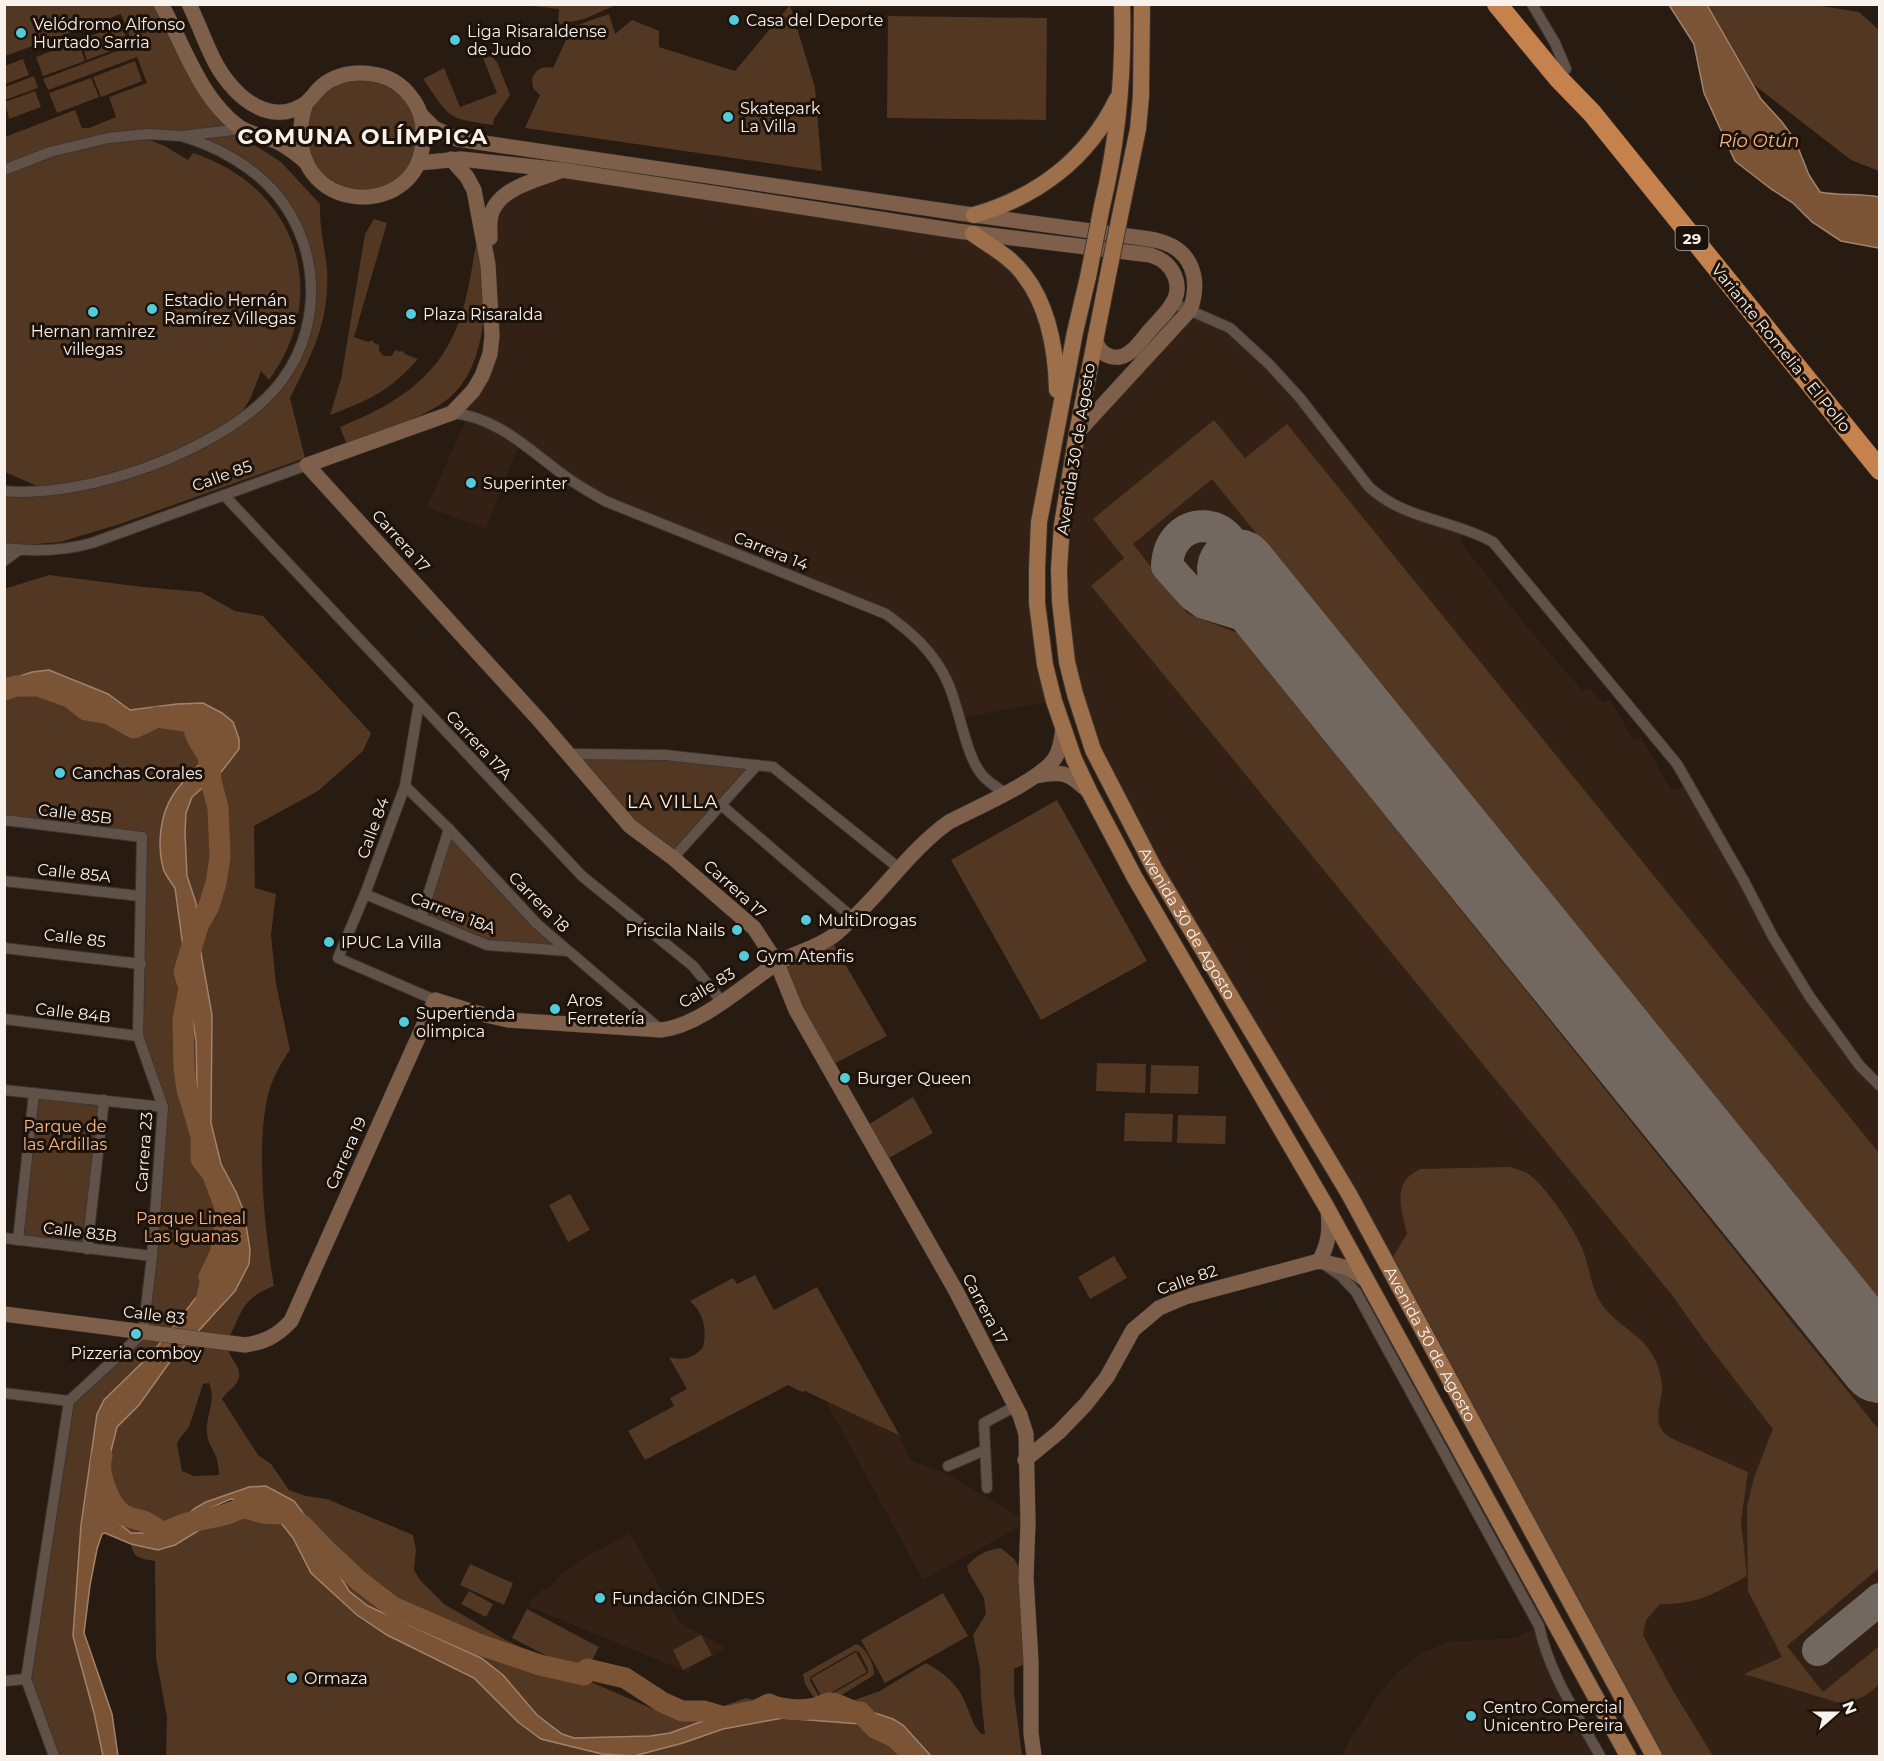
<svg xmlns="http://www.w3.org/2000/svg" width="1884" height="1761" viewBox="0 0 1884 1761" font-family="Montserrat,sans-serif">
	<rect width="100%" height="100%" fill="#271b12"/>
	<g fill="#322114">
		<polygon points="562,170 973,234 1036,294 1057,399 1037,569 1054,701 960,718 937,663 886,614 605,501 520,442 486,529 427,507 468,415 452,413 487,362 488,265 496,205"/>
		<polygon points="1190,310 1230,328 1269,364 1380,497 1463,528 1460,541 1528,628 1583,691 1590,688 1603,703 1610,699 1634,741 1641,737 1672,791 1690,784 1773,937 1879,1086 1879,1756 1654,1756 1093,750 1060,601 1077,433"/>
		<polygon points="825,1400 899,1436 912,1461 949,1475 1028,1522 923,1580"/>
		<polygon points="630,1533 680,1623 727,1648 690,1668 690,1673 527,1606 542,1589 545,1590 550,1587 562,1574 582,1559"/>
		<polygon points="1539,1626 1541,1636 1600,1756 1342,1756 1348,1742 1382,1690 1397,1673 1421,1653 1447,1642 1515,1638"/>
	</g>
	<g fill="#523722" fill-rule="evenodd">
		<path d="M4,5H161L226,117L227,132L256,146L281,162L320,204C319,226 325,248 327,269C330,321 312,354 290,398L305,458L120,524L60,542L26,545L5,542V491L44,489L5,472V137L75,110L82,128H89L116,117L109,97L147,83L137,57L48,90L43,79L133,45L121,14L5,56ZM137,135L198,141L266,183L304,243L307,328L274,390L238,419L251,397L261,371L269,380C333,292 295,186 193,153L188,160L165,146Z"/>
		<polygon points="524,5 616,5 584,19 558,25 559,9"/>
		<path d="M790,5L815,87L822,171L525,128L540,95L533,88L532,78C537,68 543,66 553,68L572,27L609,14L615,34L632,20L659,31V47L735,71Z"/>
		<polygon points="1708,5 1815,5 1859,12 1879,30 1879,171 1851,160 1754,85"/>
		<polygon points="888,16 1047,18 1046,120 887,118"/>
		<polygon points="121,24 129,44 87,60 80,40"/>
		<polygon points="78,41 85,61 43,76 36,57"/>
		<path d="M492,56L498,64L510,95L494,119L493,125C444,118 451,118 423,79L444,68L460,107L497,93L483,58Z"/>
		<polygon points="23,59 29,75 5,84 5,66"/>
		<polygon points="135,61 142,81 101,97 93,77"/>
		<polygon points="34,76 38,88 5,100 5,87"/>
		<polygon points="382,76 419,109 416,168 372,196 319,180 300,128 322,87"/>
		<polygon points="91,78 99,97 57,113 49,93"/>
		<polygon points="35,91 41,107 9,119 5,102"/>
		<path d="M374,219L387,223L354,337L368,342L372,340L374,343L379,345V351L384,356H391L396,350L400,352L402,350L405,354L418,359C391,390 368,401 330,415L341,379L365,234Z"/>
		<path d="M476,244C490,292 489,370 444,402C416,421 377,432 347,445L340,427C397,404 444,375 462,312C469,290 472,267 476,244Z"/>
		<path d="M1214,420L1245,458L1287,424L1879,1153V1300L1212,479L1133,544L1188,614L1238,633L1879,1430V1568L1787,1646L1823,1692L1878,1647L1879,1650V1684C1867,1697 1854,1703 1836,1702L1744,1674L1782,1657L1748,1591L1747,1507L1754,1477L1773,1429L1704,1340L1672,1295L1091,586L1124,558L1093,519Z"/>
		<path d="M49,575L143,587L201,592L235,611L263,616L371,733L363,751L318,791L254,826L255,888L276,894L271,935L276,984L290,1050C281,1063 274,1075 269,1091C255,1142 265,1233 274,1286C250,1295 244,1304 234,1327C232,1332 227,1339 227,1344C227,1357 242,1366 239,1378C236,1387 227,1391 222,1399L258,1455L271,1464L289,1490L306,1496L327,1499L413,1535L416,1550L414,1570L420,1580L444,1604L504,1639L600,1686L681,1721L746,1698L769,1704L829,1709L880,1691L926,1663C944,1673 958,1684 966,1704C970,1714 973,1725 981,1734H985L981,1696L980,1668L973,1635L986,1614L984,1598L968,1571L967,1566C978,1554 986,1550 1001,1548L1014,1559L1026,1578L1031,1661L1014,1669V1694L1022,1756H931L903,1725L893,1719L853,1712H823L788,1708H775L700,1722L670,1733L650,1736L574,1738L562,1734L537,1715L481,1658L368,1606L349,1591L318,1541L306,1517L293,1501L249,1487L206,1502L195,1508L173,1528L163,1533H131L111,1517L103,1497V1483L117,1427L139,1405L169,1363L210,1317L249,1264L250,1250L244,1212L236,1192L221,1164L211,1123L212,1015L199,942L196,903L187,876L185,833L186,813L192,797L222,771L239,749L177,704L130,710C117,699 61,670 45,670C31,671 18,676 5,681L4,589ZM209,1383C217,1401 205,1416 207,1434C208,1445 215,1451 217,1460C218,1465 219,1470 219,1475L194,1476L182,1471L177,1444L180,1438L189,1427L203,1384Z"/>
		<path d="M58,693L109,714L145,733C154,729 166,722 176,720C201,715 208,736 208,756L174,793L167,806L164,870L175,888L194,1018L197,1087L195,1111L201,1159L222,1196L227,1213L228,1231L211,1279L152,1353L104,1400L93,1440L81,1525L73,1636L94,1713L103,1756H54L26,1679L69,1401L143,1332L163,1107L138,1036L142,838L5,820L4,698L11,695Z"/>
		<polygon points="570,754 757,765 673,858 630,826"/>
		<polygon points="1057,800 1147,961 1041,1020 951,860"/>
		<polygon points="449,829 569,951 504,947 421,917"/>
		<polygon points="830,938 887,1036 828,1067 777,963"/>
		<polygon points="1097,1063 1146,1064 1145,1093 1096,1091"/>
		<polygon points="1151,1065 1199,1066 1198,1094 1150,1093"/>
		<polygon points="34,1093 104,1100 87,1249 18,1240"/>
		<polygon points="913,1097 933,1133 882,1162 863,1128"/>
		<polygon points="1125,1113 1173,1114 1172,1142 1124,1141"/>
		<polygon points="1178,1115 1226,1116 1225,1144 1177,1143"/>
		<path d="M1510,1167C1516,1169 1522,1170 1527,1173C1545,1184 1575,1230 1583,1250C1590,1269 1591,1290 1603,1306C1621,1330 1645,1333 1658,1366C1660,1373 1662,1381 1662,1389C1661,1407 1650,1426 1671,1438L1748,1472L1741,1521L1747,1576C1715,1593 1697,1605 1660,1604L1646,1620L1643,1635L1672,1689L1713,1756H1654L1387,1266L1407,1234C1404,1219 1395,1195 1405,1181C1408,1176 1415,1172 1420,1169Z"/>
		<polygon points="570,1194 590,1230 568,1242 549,1205"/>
		<polygon points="1114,1256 1127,1278 1090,1299 1078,1277"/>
		<path d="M755,1275L774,1310L817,1287L900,1436L805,1391L802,1392L788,1385L645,1460L628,1431L674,1406L670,1398L687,1389L669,1357C683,1361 694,1358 703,1347C707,1329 704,1314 690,1301L733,1278L737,1284Z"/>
		<path d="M252,1511H266L277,1517L293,1538L311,1573L357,1615L387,1635L474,1678L518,1722L602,1754L617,1756H166L167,1717L156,1658L155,1561C143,1559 133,1559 131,1544L158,1550L175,1545L201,1529L236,1515Z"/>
		<polygon points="470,1564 513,1583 504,1605 460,1585"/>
		<polygon points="469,1591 493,1604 486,1617 461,1604"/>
		<polygon points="943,1593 968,1636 885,1683 861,1640"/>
		<polygon points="527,1609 599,1647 584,1675 512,1638"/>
		<polygon points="701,1635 712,1655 683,1670 673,1650"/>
		<path d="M856,1644C866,1647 875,1665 874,1675L827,1704H818L805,1684L803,1674ZM855,1651L859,1652L868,1669V1673L823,1699L820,1698L810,1681V1677Z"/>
		<polygon points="856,1652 867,1672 822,1698 811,1678"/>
		<polygon points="783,1718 860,1724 875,1728 906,1756 634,1756 683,1743 723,1729"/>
	</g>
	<g fill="#7b5436" stroke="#a1836c" stroke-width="1.5" fill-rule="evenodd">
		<path d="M1669,5H1707L1761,99L1782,122L1795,140L1809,175L1820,192C1839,196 1859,193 1879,197V248L1841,241L1812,222L1793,203L1771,189L1735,161L1704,93L1694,44Z"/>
		<path d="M49,670L108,694L130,710L177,704L203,703L222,713L233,722L239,739V749L222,771L192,797L186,813L185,833L187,876L196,903L199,942L212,1015L211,1123L221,1164L236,1192L244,1212L250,1250L249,1264L235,1291L169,1363L139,1405L117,1427L103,1483V1497L111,1517L131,1533H163L173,1528L195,1508L206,1502L249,1487L266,1486L294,1501L306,1517L318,1541L349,1591L368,1606L481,1658L503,1675L537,1715L562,1734L574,1738L650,1736L670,1733L700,1722L748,1712L775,1708L803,1709L839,1713H875L893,1719L903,1725L931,1756H906L875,1728L860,1724L783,1718L723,1729L683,1743L634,1756L602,1754L541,1739L518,1722L474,1678L387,1635L357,1615L311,1573L293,1538L274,1514L266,1511H252L236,1515L201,1529L175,1545L158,1550L131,1544L105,1533L102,1534L97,1549L90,1585L84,1633L112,1714L118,1756H103L94,1713L73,1636L81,1525L97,1414L104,1400L152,1353L211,1279L228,1231L227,1213L222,1196L201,1159L194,1137L197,1087L196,1042L175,888C171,882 165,875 163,868C157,845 160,815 173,795C182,781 196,768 208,756C208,736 201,715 176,720C166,722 154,729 145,733L109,714L58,693L11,695L5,698V681L32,672ZM231,1499L238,1501L244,1506L242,1509L209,1519L195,1521L203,1511Z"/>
	</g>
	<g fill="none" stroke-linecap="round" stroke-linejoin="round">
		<g stroke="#7b5436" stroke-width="21">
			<polyline points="4,690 16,686 38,686 71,698 86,710 109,714 134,728 157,717 191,722 197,738 208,756 211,781 218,808 220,857 216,883 209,906 198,926 184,972 189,988 183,1020 184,1068 187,1089 201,1136 201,1159 213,1175 227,1213 220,1254 209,1277 211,1279 205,1305"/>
			<path d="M102,1456C97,1473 109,1506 124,1515C129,1518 137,1519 143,1521C150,1524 157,1529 163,1533C173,1528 184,1523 195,1521C212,1517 229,1516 244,1506C257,1514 271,1515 286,1513L303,1526L326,1550L358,1580L393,1607L478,1644L540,1665L584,1675L587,1669L625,1678L662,1702L682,1711H704L724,1717L757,1710L769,1704C780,1710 803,1711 816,1708C820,1707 824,1704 829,1703C840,1702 849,1713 860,1712L875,1728L894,1737L914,1756"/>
		</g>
		<g stroke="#736860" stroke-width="32">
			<path d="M1237,569C1241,514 1169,511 1167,566L1193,595L1204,603L1283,627"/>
			<polyline points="1818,1650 1880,1599"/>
		</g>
		<polyline stroke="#736860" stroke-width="80" points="1237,569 1880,1363"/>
		<g stroke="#3e3530" stroke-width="12">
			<g id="street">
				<polyline points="1532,4 1555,43 1566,69"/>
				<polyline points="4,170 50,152 108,138 148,134 181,136 242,129"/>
				<path d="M1173,303L1230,328L1269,364L1300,398L1369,487C1405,520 1451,519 1493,542L1677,764L1744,881L1773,937L1810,997L1860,1066L1880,1086"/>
				<path d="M452,413C498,417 530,451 565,476C578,486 592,493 605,501L886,614C911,632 934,652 947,681C960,708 965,756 983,776C989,783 998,788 1005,793"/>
				<path d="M4,491C85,499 220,451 274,390C323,335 323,251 277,195C253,166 216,146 181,136"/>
				<polyline points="224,495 582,876 693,966 723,1003"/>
				<path d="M4,548C35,552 63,551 92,543L307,465"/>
				<polyline points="4,561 19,550"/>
				<polyline points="419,703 405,786 365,894 338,958 435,1000"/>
				<polyline points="570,754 665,755 773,767 900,869"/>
				<polyline points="405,786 449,829 537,924 661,1030"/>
				<polyline points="720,804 853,918"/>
				<polyline points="4,820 142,837 138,1036 163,1107 152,1256 143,1333 69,1401 26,1679 54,1756"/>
				<polyline points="673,858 757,765"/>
				<polyline points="4,881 140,896"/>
				<polyline points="365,894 487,945 568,951"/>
				<polyline points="421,917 449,829"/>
				<polyline points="4,948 141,964"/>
				<polyline points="4,1019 138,1036"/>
				<polyline points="4,1090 163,1107"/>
				<polyline points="4,1238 152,1256"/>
				<polyline points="18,1240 34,1093"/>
				<polyline points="87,1249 104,1100"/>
				<path d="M1325,1265L1341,1276L1356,1292L1539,1626C1549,1673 1577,1714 1600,1756"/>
				<polyline points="4,1393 69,1401"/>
				<polyline points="948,1466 985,1450"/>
				<polyline points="987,1488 984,1423 1016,1406"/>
				<polyline points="4,1681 26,1679"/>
			</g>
		</g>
		<g stroke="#3e3530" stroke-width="16">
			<g id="secondary">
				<path d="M161,4C185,47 199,97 239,127C249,134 262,135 273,140C286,145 297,154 307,163"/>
				<path d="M189,4C202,30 210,60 228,82C247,106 277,124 306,103C312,98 316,91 322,86C338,73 358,71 378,75C391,78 403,86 411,97C421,109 424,124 423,140C419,228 271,213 306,103"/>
				<path d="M421,115L434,128L457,139L959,213L1135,237C1143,238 1151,239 1159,241C1193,250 1201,280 1190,310L1077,433"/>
				<polyline points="451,159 467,177 474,190 488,265 492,336 490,354 482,376 473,391 452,413 307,465 540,721 630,826 673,858 754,928 777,963 796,1010 956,1291 1020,1415 1026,1434 1028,1522 1026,1578 1031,1661 1031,1733 1034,1756"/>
				<path d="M418,163L461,159L562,170L957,231L1134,253C1140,254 1147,254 1153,256C1173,263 1184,285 1172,304C1167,313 1158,321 1151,329C1142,339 1133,354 1120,357C1105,359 1096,348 1095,336"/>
				<path d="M490,238C490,231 489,222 491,215C498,188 537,180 560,171"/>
				<path d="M1036,776C1062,771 1068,772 1087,790"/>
				<path d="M1319,1261C1329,1244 1330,1230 1328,1211"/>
				<path d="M4,1314L245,1345C265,1342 277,1336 291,1321L435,1000L477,1013L508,1020L661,1030C702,1025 743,985 776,964C793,953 814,949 830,938C838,933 844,926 851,920C885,889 911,849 949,822C975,808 1040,781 1055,758C1061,749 1062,737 1063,727"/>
				<polyline points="1025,1460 1059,1432 1086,1404 1107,1377 1133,1330 1159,1308 1185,1297 1319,1261 1349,1268 1366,1280"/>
			</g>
		</g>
		<g stroke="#3e3530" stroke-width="18">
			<g id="primary">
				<path d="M1102,206C1118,140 1124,73 1122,4"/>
				<polyline points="1121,211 1138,129 1141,96 1142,4"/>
				<path d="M974,215C1037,197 1088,159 1117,99"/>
				<path d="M973,234C990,246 1011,257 1024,275C1049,307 1056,350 1057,390"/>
				<polyline points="1088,277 1075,332 1039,522 1037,569 1037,603 1045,665 1054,701 1074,759 1090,793 1135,878 1327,1208 1628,1756"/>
				<path id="s1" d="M1107,280L1077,433L1062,525L1059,569L1060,601L1067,662L1075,694L1093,750L1154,868L1349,1194L1654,1756"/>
			</g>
		</g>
		<g stroke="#3e3530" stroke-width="21">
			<polyline id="highway" points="1497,4 1558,78 1592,113 1880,470"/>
		</g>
		<use href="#street" stroke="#605248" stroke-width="10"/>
		<use href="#secondary" stroke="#7e604a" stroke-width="15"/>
		<use href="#primary" stroke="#9d6f4b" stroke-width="16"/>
		<use href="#highway" stroke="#c5824d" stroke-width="20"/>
		<g stroke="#3e3530" stroke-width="18" stroke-linecap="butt">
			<g id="primary-bridge">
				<polyline points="1088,277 1102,206"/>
				<polyline points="1107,280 1121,211"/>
			</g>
		</g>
		<use href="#primary-bridge" stroke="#9d6f4b" stroke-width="16"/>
	</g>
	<g fill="#53cbdb" stroke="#1d120a" stroke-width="2">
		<circle cx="734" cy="20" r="6"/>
		<circle cx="21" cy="33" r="6"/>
		<circle cx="455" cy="40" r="6"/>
		<circle cx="728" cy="117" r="6"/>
		<circle cx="152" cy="309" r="6"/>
		<circle cx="93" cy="312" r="6"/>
		<circle cx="411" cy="314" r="6"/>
		<circle cx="471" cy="483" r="6"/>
		<circle cx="60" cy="773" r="6"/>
		<circle cx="806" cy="920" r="6"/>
		<circle cx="737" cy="930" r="6"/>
		<circle cx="329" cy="942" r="6"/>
		<circle cx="744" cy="956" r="6"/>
		<circle cx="555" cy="1009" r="6"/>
		<circle cx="404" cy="1022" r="6"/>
		<circle cx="845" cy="1078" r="6"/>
		<circle cx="136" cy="1334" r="6"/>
		<circle cx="600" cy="1598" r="6"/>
		<circle cx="292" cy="1678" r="6"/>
		<circle cx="1471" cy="1716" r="6"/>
	</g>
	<g text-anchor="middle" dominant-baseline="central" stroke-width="6" stroke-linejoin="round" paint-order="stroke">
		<rect fill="#1d120a" stroke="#b7aea8" stroke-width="1.5" x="1675.5" y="226" width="33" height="24" rx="4.5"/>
		<g font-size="15" font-weight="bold" fill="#f9f1eb">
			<text x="1692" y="238">29</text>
		</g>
		<g font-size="16" fill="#f9f1eb" stroke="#1d120a" text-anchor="start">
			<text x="746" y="20">Casa del Deporte</text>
			<text x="33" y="24">Velódromo Alfonso<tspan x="33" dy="18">Hurtado Sarria</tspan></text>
			<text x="467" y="31">Liga Risaraldense<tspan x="467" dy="18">de Judo</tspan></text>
			<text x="740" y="108">Skatepark<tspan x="740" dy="18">La Villa</tspan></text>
			<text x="164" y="300">Estadio Hernán<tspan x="164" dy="18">Ramírez Villegas</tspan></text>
			<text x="423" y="314">Plaza Risaralda</text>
			<text x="93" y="331" text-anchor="middle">Hernan ramirez<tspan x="93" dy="18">villegas</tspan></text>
			<text x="483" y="483">Superinter</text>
			<text x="72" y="773">Canchas Corales</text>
			<text x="818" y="920">MultiDrogas</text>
			<text x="725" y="930" text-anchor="end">Priscila Nails</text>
			<text x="341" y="942">IPUC La Villa</text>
			<text x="756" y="956">Gym Atenfis</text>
			<text x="567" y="1000">Aros<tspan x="567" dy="18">Ferretería</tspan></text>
			<text x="416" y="1013">Supertienda<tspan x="416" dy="18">olimpica</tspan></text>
			<text x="857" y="1078">Burger Queen</text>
			<text x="136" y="1353" text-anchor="middle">Pizzeria comboy</text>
			<text x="612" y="1598">Fundación CINDES</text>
			<text x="304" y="1678">Ormaza</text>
			<text x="1483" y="1707">Centro Comercial<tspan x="1483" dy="18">Unicentro Pereira</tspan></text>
		</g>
		<g font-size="16" fill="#f9f1eb" stroke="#1d120a">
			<text transform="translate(1781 348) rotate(51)">Variante Romelia - El Pollo</text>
			<text transform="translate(1076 449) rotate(-81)">Avenida 30 de Agosto</text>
			<text transform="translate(222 476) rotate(-20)">Calle 85</text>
			<text transform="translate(401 541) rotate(48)">Carrera 17</text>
			<text transform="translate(771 551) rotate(22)">Carrera 14</text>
			<text transform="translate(479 745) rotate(47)">Carrera 17A</text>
			<text transform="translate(75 814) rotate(7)">Calle 85B</text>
			<text transform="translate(373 828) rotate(-70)">Calle 84</text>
			<text transform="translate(74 873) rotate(6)">Calle 85A</text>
			<text transform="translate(735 889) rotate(42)">Carrera 17</text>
			<text transform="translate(539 902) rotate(45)">Carrera 18</text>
			<text transform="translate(453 913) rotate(21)">Carrera 18A</text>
			<text stroke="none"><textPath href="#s1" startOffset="676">Avenida 30 de Agosto</textPath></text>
			<text transform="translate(75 938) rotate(7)">Calle 85</text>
			<text transform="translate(707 988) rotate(-31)">Calle 83</text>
			<text transform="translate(73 1013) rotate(7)">Calle 84B</text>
			<text transform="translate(144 1152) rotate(-86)">Carrera 23</text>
			<text transform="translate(346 1153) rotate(-66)">Carrera 19</text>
			<text transform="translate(80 1232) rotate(7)">Calle 83B</text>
			<text transform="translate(1187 1280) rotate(-19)">Calle 82</text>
			<text transform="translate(985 1309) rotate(62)">Carrera 17</text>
			<text transform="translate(154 1315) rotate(7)">Calle 83</text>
			<text stroke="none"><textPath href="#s1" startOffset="1162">Avenida 30 de Agosto</textPath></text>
		</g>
		<g font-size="16" fill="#f8b888" stroke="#1d120a">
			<text x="65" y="1126">Parque de<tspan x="65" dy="18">las Ardillas</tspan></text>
			<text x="191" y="1218">Parque Lineal<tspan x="191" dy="18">Las Iguanas</tspan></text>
		</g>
		<g font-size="18" font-style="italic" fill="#f6b686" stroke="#1d120a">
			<text x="1759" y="141">Río Otún</text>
		</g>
		<g font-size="18" letter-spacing="1.5" fill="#f9f1eb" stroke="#1d120a">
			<text x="673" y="802">LA VILLA</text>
		</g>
		<g font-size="22" font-weight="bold" letter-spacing="1.5" fill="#f9f1eb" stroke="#1d120a">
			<text x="363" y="136">COMUNA OLÍMPICA</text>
		</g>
	</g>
	<rect width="1884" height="1761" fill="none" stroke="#f9f1eb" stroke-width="12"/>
	<g transform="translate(1836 1713) rotate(69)" stroke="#1d120a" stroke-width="4.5" paint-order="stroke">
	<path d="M0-4.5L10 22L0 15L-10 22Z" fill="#f9f1eb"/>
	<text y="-9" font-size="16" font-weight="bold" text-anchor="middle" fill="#f9f1eb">N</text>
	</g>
</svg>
